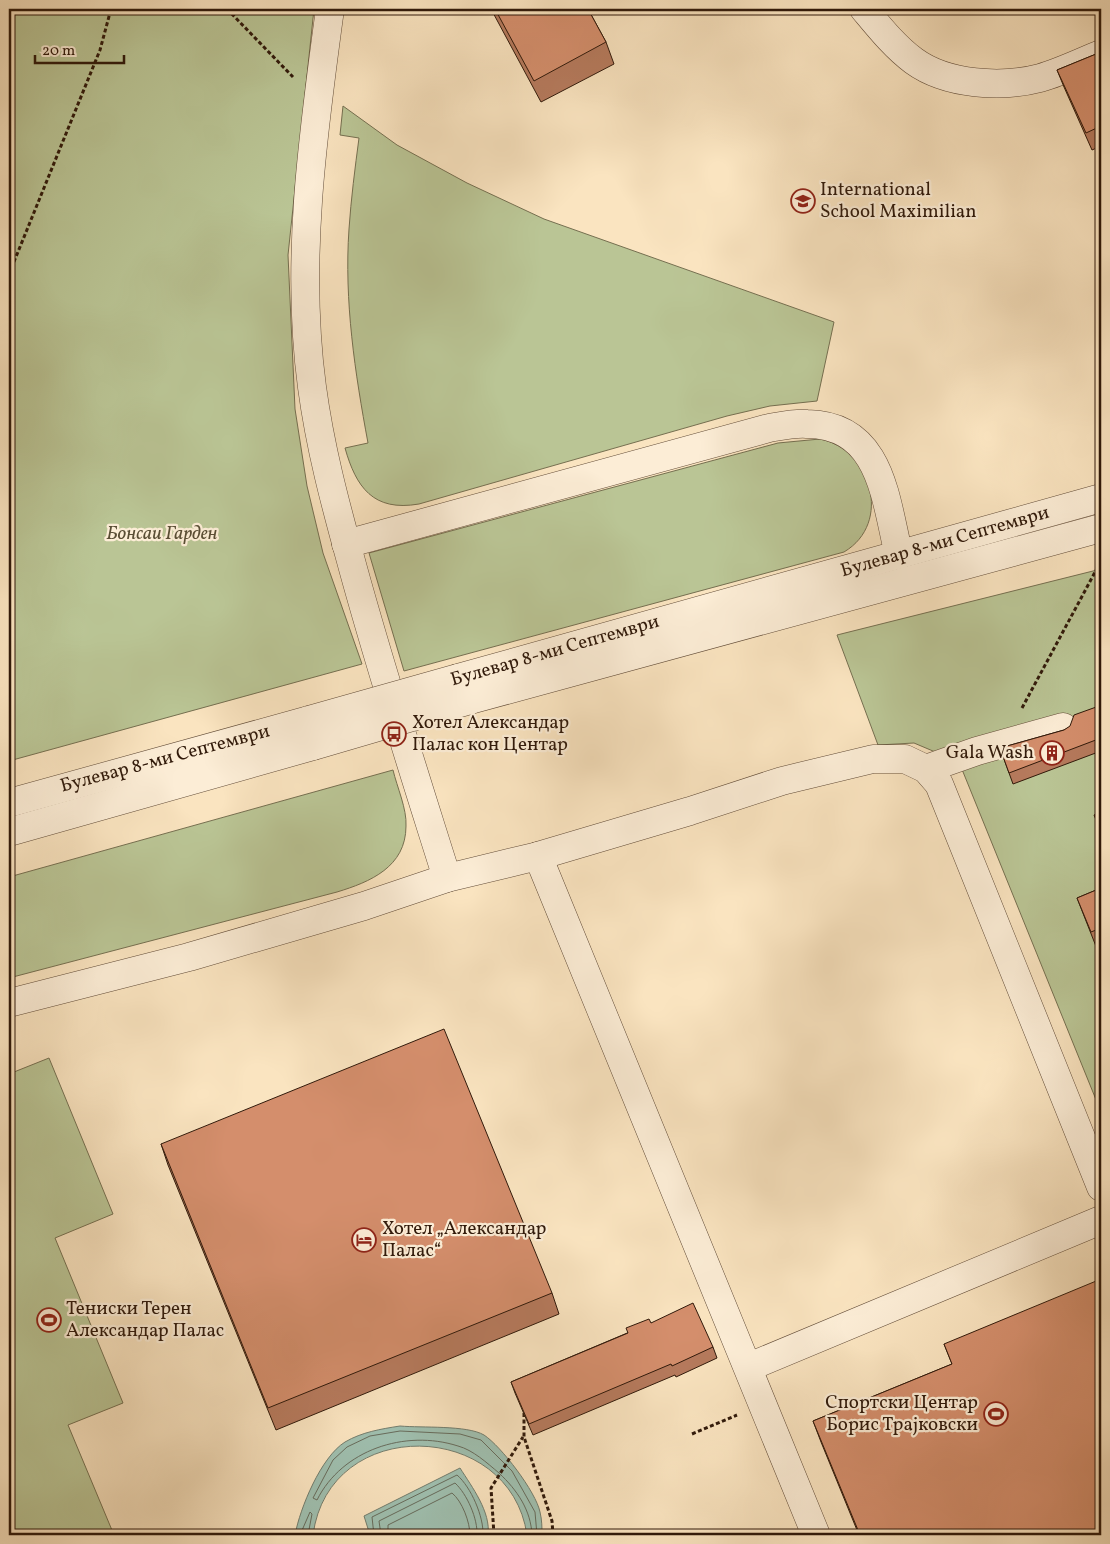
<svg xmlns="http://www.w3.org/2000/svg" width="1110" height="1544" viewBox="0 0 1110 1544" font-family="Vollkorn,serif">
	<rect width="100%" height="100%" fill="#fae4c0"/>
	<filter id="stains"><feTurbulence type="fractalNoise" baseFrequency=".004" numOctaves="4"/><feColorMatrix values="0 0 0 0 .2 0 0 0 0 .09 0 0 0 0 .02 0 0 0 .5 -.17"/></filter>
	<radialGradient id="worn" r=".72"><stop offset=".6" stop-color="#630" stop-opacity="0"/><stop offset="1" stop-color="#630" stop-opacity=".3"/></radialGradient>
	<g fill="#bac595" stroke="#756f50">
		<polygon points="9,9 314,9 288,255 295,409 307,486 323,553 362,664 9,761"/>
		<path d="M343,106L397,145L467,183L544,219L834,322L817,401L770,406L727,416L419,504C373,512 356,487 345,448L368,443C355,373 344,301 349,229C351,199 355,168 359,138L340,135Z"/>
		<path d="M820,439C871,449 893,523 844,552L404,671L369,553L778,443Z"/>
		<polygon points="1101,569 1101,1112 959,762 914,743 878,745 837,635"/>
		<path d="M393,770C397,787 407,809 406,826C406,867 370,882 337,892L9,978V877Z"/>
		<polygon points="49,1058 113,1214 55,1238 123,1403 68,1425 114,1535 9,1535 9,1074"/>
	</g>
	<g fill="#9fbfaf" stroke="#737d6d">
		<path d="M400,1426C422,1428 467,1425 484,1435C501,1446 536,1492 540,1512C542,1520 542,1528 542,1535H527C510,1419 329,1414 313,1535H295C300,1508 321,1457 345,1442C362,1432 381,1429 400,1426Z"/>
		<path d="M460,1468C472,1487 491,1512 488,1535H370L364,1516Z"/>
	</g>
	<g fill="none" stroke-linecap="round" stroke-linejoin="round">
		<g stroke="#686c5c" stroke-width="1">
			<polyline points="300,1535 310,1512 312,1514 308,1535"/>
			<path d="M374,1535L372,1517L457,1475C471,1487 484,1517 483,1535"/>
			<path d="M381,1535L379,1521L455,1483C467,1494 478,1519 477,1535"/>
			<path d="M388,1535V1525L452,1493C462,1501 470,1522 470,1535"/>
			<path d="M532,1535C531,1510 517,1490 499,1473C487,1463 473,1450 458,1446C405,1429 342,1450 317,1500L313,1498L333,1460L347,1447L370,1436L400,1431L460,1434L481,1440L512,1471L535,1512L537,1535"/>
		</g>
		<g stroke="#624c38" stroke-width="29">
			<g id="minor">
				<path d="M330,9C313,133 295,262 312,387C320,447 335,503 351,561C380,668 414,773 447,878"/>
				<path d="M864,9C879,27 895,47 914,61C947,85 1002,88 1040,78C1061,72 1081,62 1101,54"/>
				<path d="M346,544L769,428C781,426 795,423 807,424C882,425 885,499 899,555"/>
				<polyline points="458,678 1101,498"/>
				<polyline points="470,700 1101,528"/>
				<polyline points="926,769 977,751 1063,727"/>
				<polyline points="9,803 309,720"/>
				<polyline points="9,832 313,746"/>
				<polyline points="538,856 816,1535"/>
				<polyline points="9,1003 189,957 364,906 447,878 538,856 690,811 782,781 873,759 905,759 926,769 939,784 1101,1187"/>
				<polyline points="749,1367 1101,1220"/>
			</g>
		</g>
		<g stroke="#30190a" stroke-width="3" stroke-dasharray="4 2.5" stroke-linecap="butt">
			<polyline points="227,9 293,77"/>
			<polyline points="9,274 100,50 111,9"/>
			<polyline points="1022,708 1101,561"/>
			<polyline points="524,1413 524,1437 552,1521 553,1535"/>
			<polyline points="692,1434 737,1415"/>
			<polyline points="494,1535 491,1488 523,1437"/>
		</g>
		<use href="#minor" stroke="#fcedd6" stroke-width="28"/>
		<g stroke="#624c38" stroke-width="29" stroke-linecap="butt">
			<g id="minor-bridge">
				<polyline points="309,720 458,678"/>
				<polyline points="313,746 470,700"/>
			</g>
		</g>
		<use href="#minor-bridge" stroke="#fcedd6" stroke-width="28"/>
	</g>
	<g fill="#b67a5d" stroke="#30190a">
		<polygon points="491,9 588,9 606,42 614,64 541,102"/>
		<polygon points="1101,52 1101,146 1092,150 1064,87 1057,70"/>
		<polygon points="1101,711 1101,751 1013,784 1000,748 1064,730"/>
		<polygon points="1101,888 1101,953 1099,954 1077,898"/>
		<polygon points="161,1144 552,1293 559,1314 276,1430 168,1165"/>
		<polygon points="651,1323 713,1347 717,1358 676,1377 675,1375 533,1435 515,1393 511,1382"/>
		<polygon points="944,1344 1101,1535 859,1535 821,1442 813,1421 952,1364"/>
	</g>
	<g fill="#d48e6c" stroke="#30190a">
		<polygon points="495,9 588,9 606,42 534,81"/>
		<polygon points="1101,52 1101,126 1086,133 1057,70"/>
		<polygon points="1099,706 1101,711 1101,738 1009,773 1000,748 1064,730 1070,726 1074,715"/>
		<polygon points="1101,812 1101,832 1094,815"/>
		<polygon points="1101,888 1101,928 1091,932 1077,898"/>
		<polygon points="444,1029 552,1293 268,1408 161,1144"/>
		<polygon points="1101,1279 1101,1535 860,1535 813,1421 952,1364 944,1344"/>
		<polygon points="693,1303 713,1347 672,1366 671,1364 529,1424 511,1382 628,1333 626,1328 649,1319 651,1323"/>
	</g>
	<defs>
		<g id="school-ring" transform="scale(1.25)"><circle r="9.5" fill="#fcedd6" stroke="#8f2418" stroke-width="1.5"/><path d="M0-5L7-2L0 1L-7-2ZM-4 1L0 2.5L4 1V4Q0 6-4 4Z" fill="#8f2418"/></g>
		<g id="bus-ring" transform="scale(1.25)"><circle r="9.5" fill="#fcedd6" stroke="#8f2418" stroke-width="1.5"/><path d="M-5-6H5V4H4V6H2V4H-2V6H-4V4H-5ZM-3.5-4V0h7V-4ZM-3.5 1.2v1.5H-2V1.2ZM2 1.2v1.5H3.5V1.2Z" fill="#8f2418"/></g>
		<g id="building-ring" transform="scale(1.25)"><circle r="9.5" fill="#fcedd6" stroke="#8f2418" stroke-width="1.5"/><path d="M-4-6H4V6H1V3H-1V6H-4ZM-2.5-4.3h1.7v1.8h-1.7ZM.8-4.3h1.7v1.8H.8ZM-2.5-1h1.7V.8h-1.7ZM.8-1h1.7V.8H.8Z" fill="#8f2418"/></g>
		<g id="hotel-ring" transform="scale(1.25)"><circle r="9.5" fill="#fcedd6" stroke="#8f2418" stroke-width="1.5"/><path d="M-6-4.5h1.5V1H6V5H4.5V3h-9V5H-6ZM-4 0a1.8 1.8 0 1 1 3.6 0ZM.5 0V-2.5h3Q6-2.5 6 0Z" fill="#8f2418"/></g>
		<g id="stadium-ring" transform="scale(1.25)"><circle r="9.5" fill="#fcedd6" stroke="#8f2418" stroke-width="1.5"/><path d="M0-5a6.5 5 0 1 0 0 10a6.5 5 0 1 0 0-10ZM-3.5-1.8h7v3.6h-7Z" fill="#8f2418"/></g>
	</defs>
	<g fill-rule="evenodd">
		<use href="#school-ring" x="803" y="201"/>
		<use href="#bus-ring" x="394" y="734"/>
		<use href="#building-ring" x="1052" y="753"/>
		<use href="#hotel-ring" x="364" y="1240"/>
		<use href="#stadium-ring" x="49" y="1320"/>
		<use href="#stadium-ring" x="996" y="1414"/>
	</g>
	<g text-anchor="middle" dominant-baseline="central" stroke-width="4.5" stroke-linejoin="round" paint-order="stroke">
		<g font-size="19" fill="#30190a" stroke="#fcedd6" text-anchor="start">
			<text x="820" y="190">International<tspan x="820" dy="22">School Maximilian</tspan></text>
			<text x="412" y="723">Хотел Александар<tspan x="412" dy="22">Палас кон Центар</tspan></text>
			<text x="1034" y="753" text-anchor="end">Gala Wash</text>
			<text x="382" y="1229">Хотел „Александар<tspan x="382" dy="22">Палас“</tspan></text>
			<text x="66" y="1309">Тениски Терен<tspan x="66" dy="22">Александар Палас</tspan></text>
			<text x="978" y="1403" text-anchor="end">Спортски Центар<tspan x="978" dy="22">Борис Трајковски</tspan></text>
		</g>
		<g font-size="19" font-style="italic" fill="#594d34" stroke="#fcedd6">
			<text x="162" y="534">Бонсаи Гарден</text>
		</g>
		<g font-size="19" fill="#30190a" stroke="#fcedd6">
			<text transform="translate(945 542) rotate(-16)">Булевар 8-ми Септември</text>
			<text transform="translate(555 651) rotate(-16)">Булевар 8-ми Септември</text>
			<text transform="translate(165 759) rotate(-15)">Булевар 8-ми Септември</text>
		</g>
	</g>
	<rect width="1110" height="1544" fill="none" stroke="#fae4c0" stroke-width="30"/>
	<rect x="10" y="10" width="1090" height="1524" fill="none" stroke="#30190a" stroke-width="2.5"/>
	<rect x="15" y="15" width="1080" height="1514" fill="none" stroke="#30190a"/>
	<path d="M35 55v8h89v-8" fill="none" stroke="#30190a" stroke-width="2.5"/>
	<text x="42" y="55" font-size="15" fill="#30190a" stroke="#fcedd6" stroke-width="4" paint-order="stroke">20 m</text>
	<rect width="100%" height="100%" filter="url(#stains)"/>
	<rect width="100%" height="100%" fill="url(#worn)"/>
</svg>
